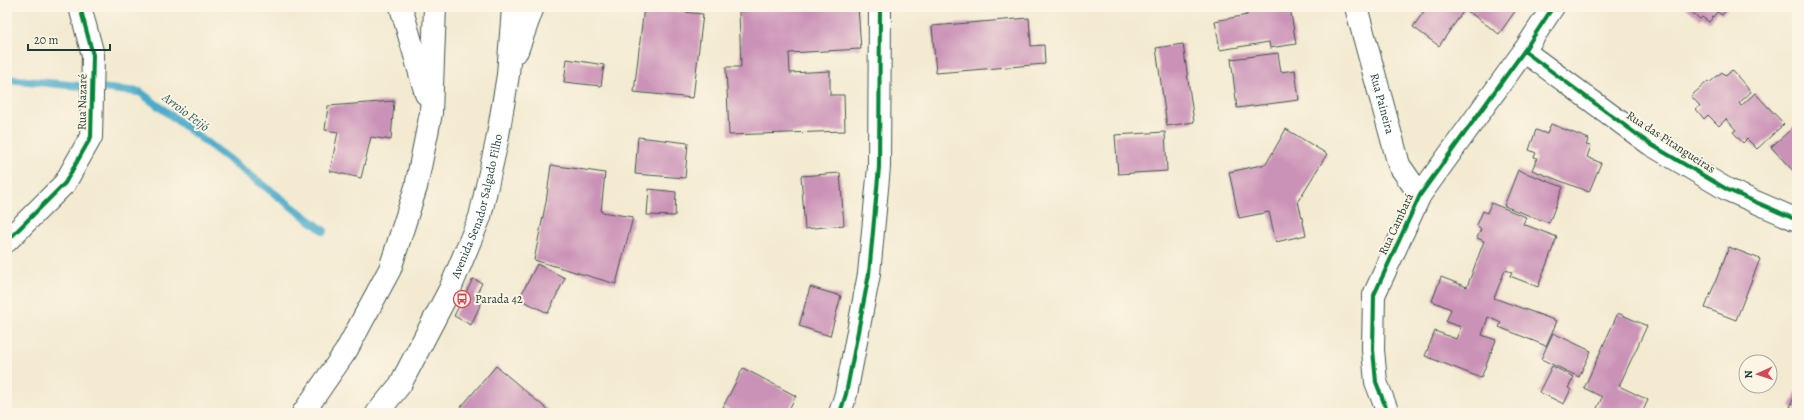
<svg xmlns="http://www.w3.org/2000/svg" width="1804" height="420" viewBox="0 0 1804 420" font-family="Alegreya,serif">
	<rect width="100%" height="100%" fill="#fcf5e5"/>
	<filter id="ink" filterUnits="userSpaceOnUse"><feTurbulence type="fractalNoise" baseFrequency=".025" numOctaves="2"/><feDisplacementMap in="SourceGraphic" scale="8" xChannelSelector="R" yChannelSelector="G"/><feConvolveMatrix kernelMatrix="1 2 1 2 8 2 1 2 1" color-interpolation-filters="sRGB"/></filter>
	<filter id="wash" filterUnits="userSpaceOnUse"><feTurbulence type="fractalNoise" baseFrequency=".012" numOctaves="4" result="noise"/><feDisplacementMap in="SourceGraphic" scale="16" xChannelSelector="R" yChannelSelector="G"/><feGaussianBlur stdDeviation="0.9" result="paint"/><feColorMatrix in="noise" values="0 0 0 0 0 0 0 0 0 0 0 0 0 0 0 0 0 1.4 0 .05"/><feComposite in="paint" operator="in"/></filter>
	<g filter="url(#wash)">
		<rect width="100%" height="100%" fill="#f3ead1"/>
		<g fill="none" stroke-linecap="round" stroke-linejoin="round">
			<polyline stroke="#4babca" stroke-width="8" points="7,79 140,92 324,231"/>
		</g>
		<g id="blocks">
			<g fill="#cb92b7">
				<polygon points="644,7 655,7 655,9 703,14 693,98 634,92"/>
				<polygon points="817,7 858,7 861,49 789,53 790,73 830,71 830,95 844,95 845,131 729,135 726,67 741,67 739,11"/>
				<polygon points="1254,7 1290,7 1296,44 1270,48 1269,42 1220,50 1215,21 1247,15 1247,8"/>
				<polygon points="1427,7 1518,7 1499,34 1465,9 1439,46 1413,27"/>
				<polygon points="1685,7 1728,7 1722,15 1717,12 1709,22 1702,17 1700,19"/>
				<polygon points="1029,18 1031,46 1044,45 1045,64 936,73 932,26"/>
				<polygon points="1183,44 1194,122 1167,126 1156,48"/>
				<polygon points="1278,53 1281,72 1295,70 1299,100 1237,108 1231,59"/>
				<polygon points="567,59 604,65 601,86 564,82"/>
				<polygon points="1732,70 1751,92 1739,103 1741,106 1755,93 1784,124 1757,149 1747,139 1743,143 1733,132 1736,130 1726,119 1719,126 1708,115 1704,119 1696,109 1700,106 1691,96 1708,81 1709,83 1722,72 1726,76"/>
				<polygon points="394,101 391,140 371,137 361,178 330,171 338,132 325,130 328,106"/>
				<polygon points="1551,124 1589,139 1586,145 1591,146 1587,157 1601,163 1589,192 1532,170 1537,158 1534,157 1536,153 1529,150 1536,130 1547,134"/>
				<polygon points="1797,124 1797,172 1795,173 1771,147"/>
				<polygon points="1286,129 1327,154 1298,201 1306,235 1276,242 1269,212 1239,218 1229,172 1266,164"/>
				<polygon points="1165,132 1167,171 1118,174 1115,135"/>
				<polygon points="638,137 688,143 685,178 635,174"/>
				<polygon points="551,165 605,173 601,212 633,217 616,284 534,260 546,202"/>
				<polygon points="1518,170 1563,187 1549,223 1504,206"/>
				<polygon points="840,173 844,225 805,229 801,176"/>
				<polygon points="649,189 676,192 675,216 647,215"/>
				<polygon points="1491,203 1526,217 1523,224 1557,237 1538,287 1510,276 1512,272 1505,270 1494,298 1557,321 1546,346 1499,327 1501,323 1488,317 1482,335 1496,340 1481,378 1425,356 1435,331 1456,339 1461,327 1446,322 1451,309 1432,301 1441,277 1467,287 1484,241 1477,238 1481,229 1477,225 1483,211 1487,213"/>
				<polygon points="1729,247 1760,259 1736,320 1705,308"/>
				<polygon points="537,264 565,278 548,313 519,299"/>
				<polygon points="473,279 482,283 475,297 482,301 471,325 454,316"/>
				<polygon points="810,287 841,296 830,336 799,326"/>
				<polygon points="1618,313 1647,326 1619,386 1648,400 1642,413 1595,413 1602,397 1584,388"/>
				<polygon points="1553,333 1591,351 1579,377 1541,359"/>
				<polygon points="496,366 549,411 547,413 456,413"/>
				<polygon points="1552,366 1574,377 1568,388 1571,389 1564,404 1539,392"/>
				<polygon points="743,368 796,396 787,413 734,413 723,407"/>
				<polygon points="1797,390 1797,410 1790,407"/>
			</g>
		</g>
	</g>
	<g filter="url(#ink)">
		<use href="#blocks" fill-opacity="0" stroke="#3f574c" stroke-width="1"/>
		<g fill="none" stroke-linecap="round" stroke-linejoin="round">
			<g stroke="#3f574c" stroke-width="24">
				<g id="minor">
					<path id="s1" d="M1356,7L1399,165L1420,195"/>
					<polyline points="1524,51 1650,144 1728,190 1797,220"/>
					<polyline points="7,241 65,183 91,137 93,55 80,7"/>
					<polyline points="840,413 846,394 869,274 879,167 880,7"/>
					<polyline points="1388,413 1376,382 1373,350 1374,295 1420,195 1524,51 1553,7"/>
				</g>
			</g>
			<g stroke="#3f574c" stroke-width="24">
				<g id="major">
					<polyline points="401,7 426,94"/>
					<polyline points="517,51 533,7"/>
					<polyline points="303,413 346,351 390,269 416,187 431,113 435,7"/>
					<path id="s2" d="M377,413L400,385L450,289L480,217L497,141L508,75L513,7"/>
				</g>
			</g>
			<use href="#minor" stroke="#fff" stroke-width="22"/>
			<use href="#major" stroke="#fff" stroke-width="22"/>
			<g stroke="#fcf5e5" stroke-width="6">
				<g id="cycleway">
					<polyline points="1524,51 1650,144 1728,190 1797,220"/>
					<polyline points="7,241 65,183 91,137 93,55 80,7"/>
					<polyline points="840,413 846,394 869,274 879,167 880,7"/>
					<polyline points="1388,413 1376,382 1373,350 1374,295 1420,195 1524,51 1553,7"/>
				</g>
			</g>
			<use href="#cycleway" stroke="#00873e" stroke-width="4"/>
		</g>
	</g>
	<defs>
		<g id="bus-ring" transform="scale(0.9)"><circle r="9.5" fill="#fcf5e5" stroke="#d1495b" stroke-width="1.5"/><path d="M-5-6H5V4H4V6H2V4H-2V6H-4V4H-5ZM-3.5-4V0h7V-4ZM-3.5 1.2v1.5H-2V1.2ZM2 1.2v1.5H3.5V1.2Z" fill="#d1495b"/></g>
	</defs>
	<g fill-rule="evenodd">
		<use href="#bus-ring" x="462" y="299"/>
	</g>
	<g text-anchor="middle" dominant-baseline="central" stroke-width="4" stroke-linejoin="round" paint-order="stroke">
		<g font-size="12" fill="#1f3d34" stroke="#fcf5e5">
			<text transform="translate(82 102) rotate(-89)">Rua Nazaré</text>
			<text stroke="none"><textPath href="#s1" startOffset="100">Rua Paineira</textPath></text>
			<text transform="translate(1671 142) rotate(33)">Rua das Pitangueiras</text>
			<text stroke="none"><textPath href="#s2" startOffset="232">Avenida Senador Salgado Filho</textPath></text>
			<text transform="translate(1396 224) rotate(-65)">Rua Cambará</text>
		</g>
		<g font-size="12" fill="#1f3d34" stroke="#fcf5e5" text-anchor="start">
			<text x="475" y="299">Parada 42</text>
		</g>
		<g font-size="13" font-style="italic" fill="#2c5e61" stroke="#fcf5e5">
			<text transform="translate(186 112) rotate(37)">Arroio Feijó</text>
		</g>
	</g>
	<rect width="1804" height="420" fill="none" stroke="#fcf5e5" stroke-width="24"/>
	<g transform="translate(1758 374) rotate(267)"><circle r="19" fill="#fcf5e5" stroke="#a4ab9e"/>
	<path d="M0-3L7 15L0 10L-7 15Z" fill="#d1495b"/>
	<text y="-6" font-size="11" font-weight="bold" text-anchor="middle" fill="#1f3d34">N</text>
	</g>
	<path d="M28 44v6h82v-6" fill="none" stroke="#1f3d34" stroke-width="2"/>
	<text x="34" y="44" font-size="12" fill="#1f3d34" stroke="#fcf5e5" stroke-width="3" paint-order="stroke">20 m</text>
</svg>
